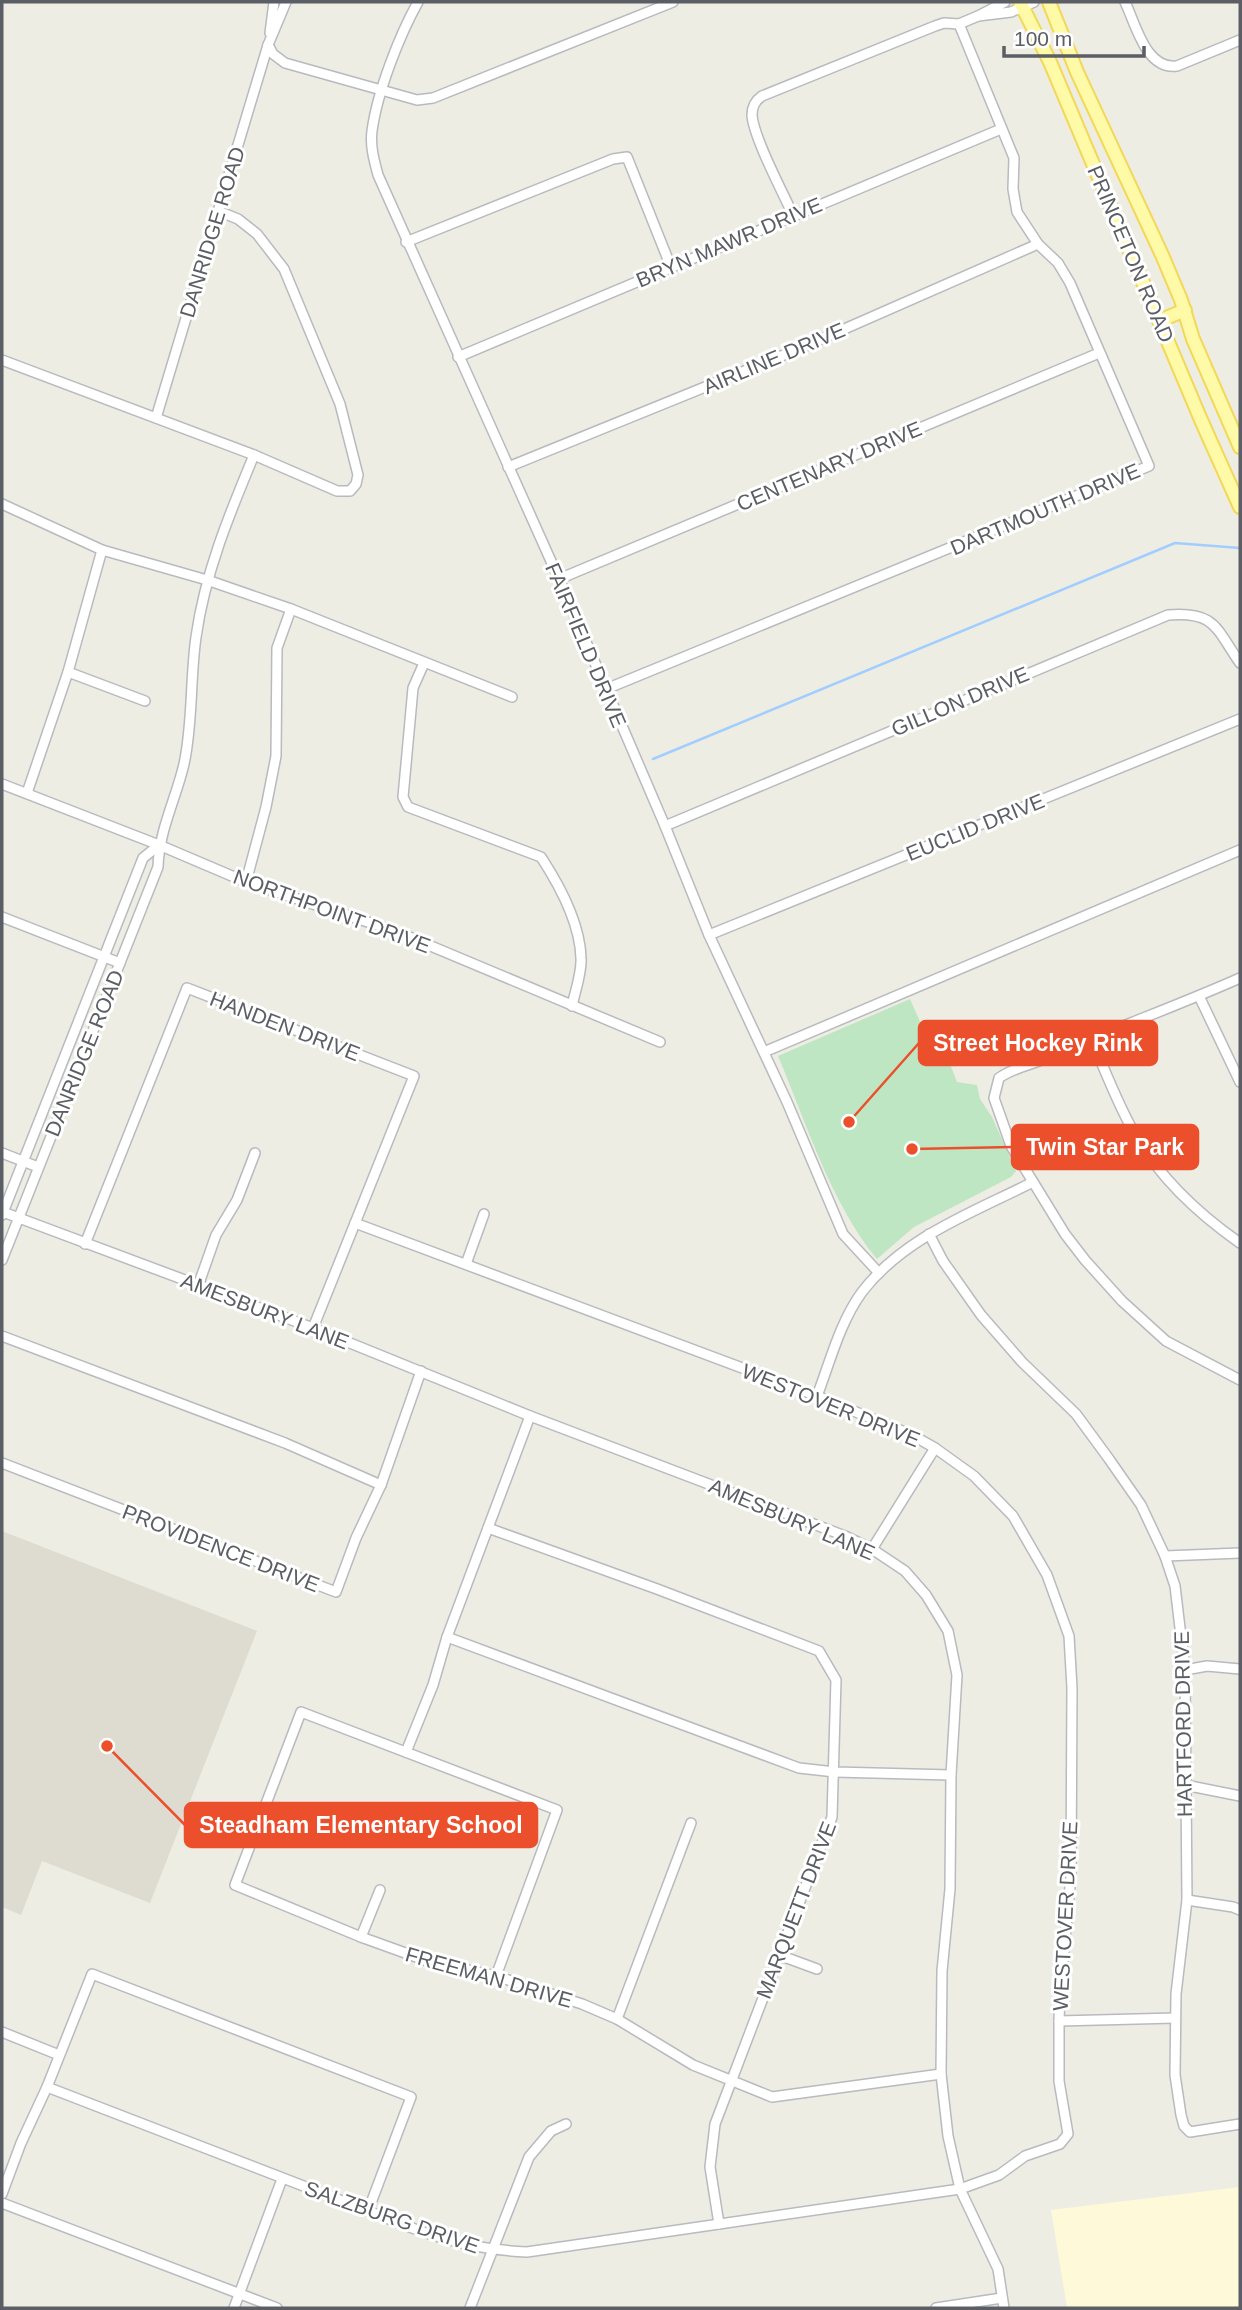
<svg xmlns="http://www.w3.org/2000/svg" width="1242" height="2310" viewBox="0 0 1242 2310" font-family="Arial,sans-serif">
	<rect width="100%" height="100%" fill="#eeede3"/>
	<polygon fill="#fef9d8" points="1240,2187 1240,2308 1067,2308 1051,2210"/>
	<polygon fill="#dedcd1" points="2,1531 257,1631 150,1903 42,1861 21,1915 2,1907"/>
	<path fill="#bfe6c3" d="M910,999L930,1044L941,1041L957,1082L977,1085L980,1099L992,1117L1016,1171L1011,1177L914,1227L877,1259C831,1204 806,1122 778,1056Z"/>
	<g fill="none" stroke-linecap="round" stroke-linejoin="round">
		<polyline stroke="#a2cdff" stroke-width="2.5" points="653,759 1175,543 1240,548"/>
		<g stroke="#b8babf" stroke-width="12">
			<g id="minor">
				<path d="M418,2C399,36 377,93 372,131C370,146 374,160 378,175L559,579L665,826L709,935L787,1102L843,1234L879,1273"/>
				<polyline points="1005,2 978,16 1011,12 1034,2"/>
				<path d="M1125,2C1136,25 1146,70 1177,66L1240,40"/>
				<polyline points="270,33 274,2"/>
				<polyline points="268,45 273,54 285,63 417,100 433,98 673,2"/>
				<path d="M793,215C783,193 753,136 752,115C752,106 755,101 762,96L935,26L944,23L959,24L978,16"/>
				<polyline points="406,242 613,159 627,157 671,267"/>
				<polyline points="458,357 1001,129"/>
				<polyline points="2,360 254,455 337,491 350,491 356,484 358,475 340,404 284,269 257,234 238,219 218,211"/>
				<polyline points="156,418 268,45 286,2"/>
				<polyline points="508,467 801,348 1038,244"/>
				<polyline points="2,504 102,550 207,580 291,609 512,697"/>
				<polyline points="559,579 1099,353"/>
				<path d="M424,663L413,688L403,797L408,807L541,857C560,886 580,923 581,958C582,973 575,991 572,1006"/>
				<polyline points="68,672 145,701"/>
				<polyline points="606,689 1149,466 1070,283 1058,263 1038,244 1017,212 1013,189 1014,158 959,24"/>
				<polyline points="2,784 159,845 246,882 395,931 660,1042"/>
				<polyline points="27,793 68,672 102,550"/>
				<path d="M665,826L1168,615C1216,611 1216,629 1240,663"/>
				<polyline points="246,882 266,807 276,756 277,648 291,609"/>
				<polyline points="2,917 120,963"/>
				<polyline points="709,935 1240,719"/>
				<path d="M1240,978C1177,1006 1112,1029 1049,1057C1032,1065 1014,1067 999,1078L994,1098L1011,1146L1065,1234L1085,1260L1122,1301L1166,1341L1240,1380"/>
				<polyline points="1199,996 1240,1082"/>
				<path d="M1091,1038C1105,1070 1118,1106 1136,1136C1161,1179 1200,1215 1240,1243"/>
				<polyline points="764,1052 1240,850"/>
				<polyline points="2,1153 38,1167"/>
				<polyline points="3,1212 313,1328 530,1416 845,1536 872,1549 905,1571 926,1595 948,1631 957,1675 951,1775 950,1889 942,1971 941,2074 948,2136 960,2189 998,2269 1004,2308"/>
				<polyline points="2,1215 143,858 159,845"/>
				<polyline points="929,1234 943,1261 981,1315 1022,1362 1076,1414 1109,1459 1141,1505 1165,1556 1175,1586 1185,1670 1187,1900 1176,1994 1175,2075 1181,2115 1184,2126 1190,2132 1240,2124"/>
				<polyline points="85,1244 187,988 414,1076 313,1328"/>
				<path d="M2,1260L158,867C159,830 176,799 184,764C193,723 190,679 196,637C205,573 229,515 254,455"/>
				<polyline points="466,1264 484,1214"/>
				<polyline points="198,1286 216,1235 237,1200 255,1153"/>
				<polyline points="2,1336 285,1443 381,1485"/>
				<path d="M817,1396C830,1362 840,1322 862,1292C904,1237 974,1212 1033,1182"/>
				<polyline points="2,1463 336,1592 356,1538 381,1485 421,1371"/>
				<polyline points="488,1528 657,1589 819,1651 836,1680 832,1817 715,2124 710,2167 719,2224"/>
				<polyline points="872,1549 935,1448"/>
				<polyline points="1165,1556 1240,1553"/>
				<polyline points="447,1637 799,1768 835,1772 951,1775"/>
				<polyline points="1185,1670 1207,1666 1240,1669"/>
				<polyline points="406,1752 433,1685 447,1637 530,1416"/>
				<polyline points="1185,1785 1240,1796"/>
				<polyline points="1187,1900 1233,1907 1240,1910"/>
				<polyline points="361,1937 380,1890"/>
				<polyline points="779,1955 817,1969"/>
				<polyline points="496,1976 557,1810 301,1712 235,1885 361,1937 433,1963 496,1976 582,2004 617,2019 693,2065 772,2097 941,2074"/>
				<polyline points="617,2019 691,1823"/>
				<polyline points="1059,2021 1175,2018"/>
				<polyline points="2,2032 59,2055"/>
				<path d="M47,2087L420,2231C460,2244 486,2250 527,2252L960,2189L999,2175L1025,2156L1060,2144L1068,2134L1059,2081V2021L1060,1992L1071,1876L1072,1688L1069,1636L1047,1575L1013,1516L974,1476L935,1448L912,1435L817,1396L355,1223"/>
				<polyline points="2,2194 21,2143 47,2087 92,1974 411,2097 368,2211"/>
				<polyline points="2,2203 277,2308"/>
				<polyline points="234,2308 282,2179"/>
				<polyline points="470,2308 529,2157 551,2131 566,2124"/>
				<polyline points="936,2308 1002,2298"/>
			</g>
		</g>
		<g stroke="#f3d757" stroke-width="16">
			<g id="major">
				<polyline points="1020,2 1050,62 1201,420 1240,507"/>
				<polyline points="1049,2 1077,72 1162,255 1181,300 1193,339 1240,447"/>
				<polyline points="1159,321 1185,310"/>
			</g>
		</g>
		<use href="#minor" stroke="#fff" stroke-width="9"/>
		<use href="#major" stroke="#fffaa7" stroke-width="12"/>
	</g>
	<g text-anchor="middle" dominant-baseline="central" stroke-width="6" stroke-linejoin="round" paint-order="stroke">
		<g font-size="21" fill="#5b5e64" stroke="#fff">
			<text transform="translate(212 232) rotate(-73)">DANRIDGE ROAD</text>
			<text transform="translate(729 242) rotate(-23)">BRYN MAWR DRIVE</text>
			<text transform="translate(1131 254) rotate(67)">PRINCETON ROAD</text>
			<text transform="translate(774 358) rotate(-23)">AIRLINE DRIVE</text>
			<text transform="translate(829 466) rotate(-23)">CENTENARY DRIVE</text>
			<text transform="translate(1045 509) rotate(-23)">DARTMOUTH DRIVE</text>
			<text transform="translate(586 645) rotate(67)">FAIRFIELD DRIVE</text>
			<text transform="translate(960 701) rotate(-23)">GILLON DRIVE</text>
			<text transform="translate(975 827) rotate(-22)">EUCLID DRIVE</text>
			<text transform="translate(332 911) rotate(20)">NORTHPOINT DRIVE</text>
			<text transform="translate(285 1026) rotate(21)">HANDEN DRIVE</text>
			<text transform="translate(84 1053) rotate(-68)">DANRIDGE ROAD</text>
			<text transform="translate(265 1311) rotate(21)">AMESBURY LANE</text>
			<text transform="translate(831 1405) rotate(22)">WESTOVER DRIVE</text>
			<text transform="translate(792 1519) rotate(23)">AMESBURY LANE</text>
			<text transform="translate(221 1548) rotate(21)">PROVIDENCE DRIVE</text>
			<text transform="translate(1183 1724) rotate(-91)">HARTFORD DRIVE</text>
			<text transform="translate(796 1910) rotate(-69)">MARQUETT DRIVE</text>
			<text transform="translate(1065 1916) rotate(-87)">WESTOVER DRIVE</text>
			<text transform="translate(489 1977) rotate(16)">FREEMAN DRIVE</text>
			<text transform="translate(392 2217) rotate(19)">SALZBURG DRIVE</text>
		</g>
	</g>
	<path fill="none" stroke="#eb4f2c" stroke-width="2.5" d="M849 1122L919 1043M912 1149L1012 1147M107 1746L185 1825"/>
	<g fill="#eb4f2c" stroke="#fff" stroke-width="2.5">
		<circle cx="849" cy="1122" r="7"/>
		<circle cx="912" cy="1149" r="7"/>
		<circle cx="107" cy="1746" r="7"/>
	</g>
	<g fill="#eb4f2c" stroke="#eb4f2c" stroke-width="2.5">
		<rect x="919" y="1021" width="238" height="44" rx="7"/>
		<rect x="1012" y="1125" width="186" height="44" rx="7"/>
		<rect x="185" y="1803" width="352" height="44" rx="7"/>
	</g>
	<g font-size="23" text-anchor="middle" font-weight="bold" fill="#fff">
		<text x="1038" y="1051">Street Hockey Rink</text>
		<text x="1105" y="1155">Twin Star Park</text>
		<text x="361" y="1833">Steadham Elementary School</text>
	</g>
	<rect width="1242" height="2310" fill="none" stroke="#5b5e64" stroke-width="7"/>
	<path d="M1004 46v10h140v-10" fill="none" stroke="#5b5e64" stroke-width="3.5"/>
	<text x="1014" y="46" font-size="21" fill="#5b5e64" stroke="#ffffff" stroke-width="5" paint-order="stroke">100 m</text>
</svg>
